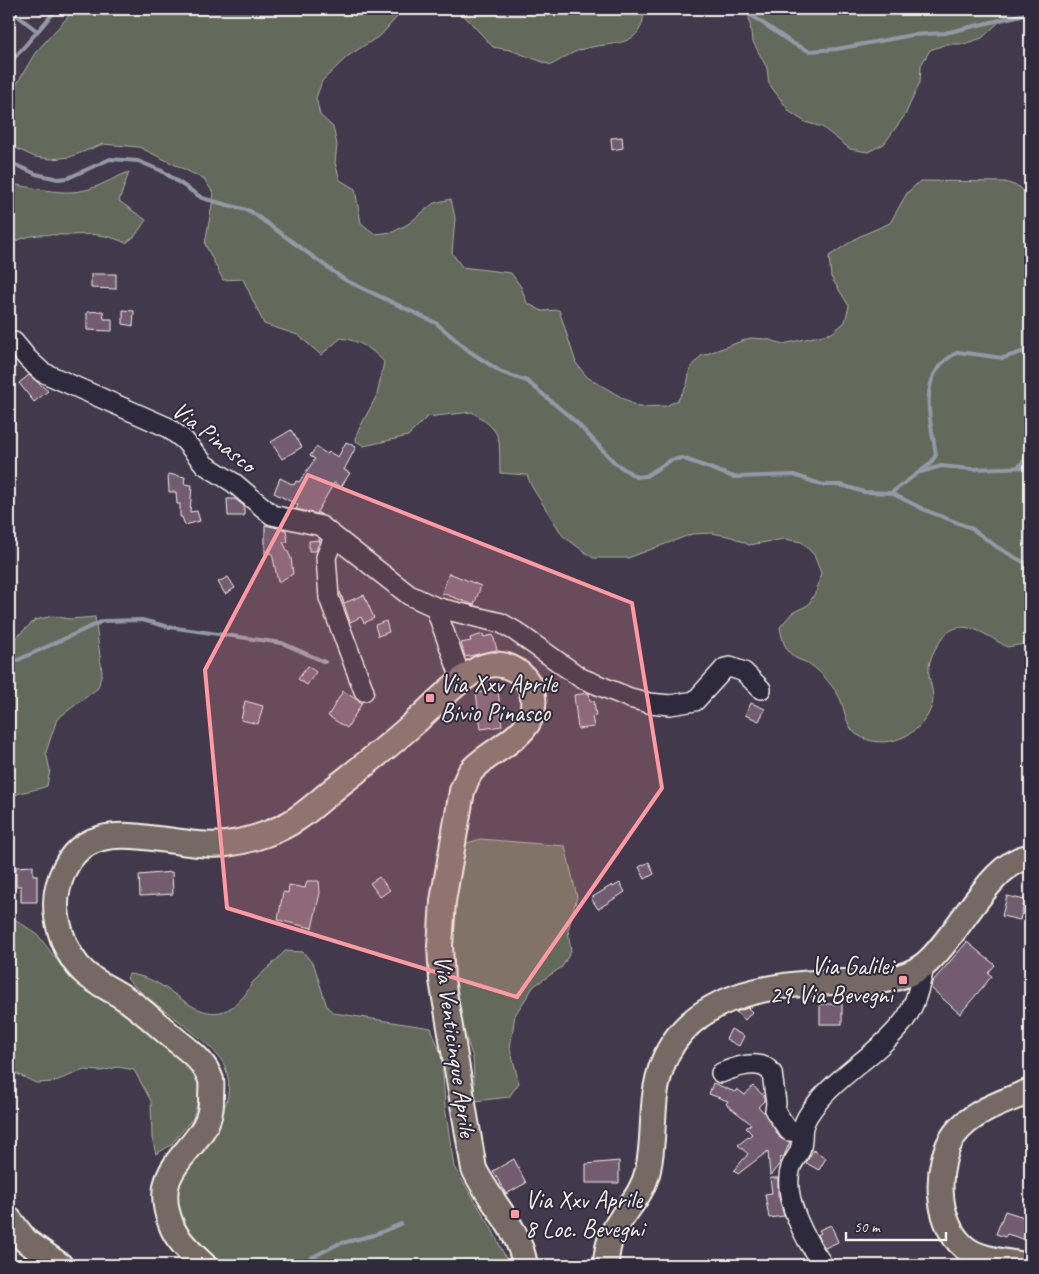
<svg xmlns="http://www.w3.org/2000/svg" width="1039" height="1274" viewBox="0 0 1039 1274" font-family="Caveat,sans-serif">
	<rect width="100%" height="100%" fill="#43394c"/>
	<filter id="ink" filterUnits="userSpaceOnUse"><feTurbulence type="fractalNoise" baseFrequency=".02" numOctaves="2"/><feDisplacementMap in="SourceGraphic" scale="10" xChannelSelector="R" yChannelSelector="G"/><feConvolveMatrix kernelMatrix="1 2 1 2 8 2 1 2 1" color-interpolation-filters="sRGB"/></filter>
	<g filter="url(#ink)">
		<g fill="#646a5c" stroke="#acaea2">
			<path d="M75,9H404L381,35L348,56L322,81L316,98L320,115L333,127L337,145L335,163L340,180L355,189L361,223L375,234L393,232L408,224L434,203L451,199L455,218L452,253L462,267L511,273L521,287L527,303L542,311L559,310L576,363L587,377L638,407L666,406L678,400L687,385L690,369L701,356L750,338L767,339L783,344L832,333L845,322L849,306L831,277L829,256L858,237L890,223L907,193L920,181L1005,182L1020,187L1030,200V631L1024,644L1007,647C984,634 958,612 939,643C934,650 930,659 929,667C927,679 936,693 932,705C923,736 883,753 856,734C844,725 845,704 837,693C830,683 821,672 811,665C806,661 799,661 794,657C784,649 782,638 780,627L792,613L808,605L817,590L821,573L814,555L802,542L784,539L749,545L732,537L712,533L692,534L628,558H593L563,536L532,487L527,475L500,473C499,437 504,433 472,412L427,417L408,436L364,446L356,441L357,433L377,395L384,362C371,348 360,341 341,338L321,355L298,335L264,324L243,279L223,280L205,244L214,194L204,179L139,147L103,144L70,157L52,159L35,157L9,145V97L35,53Z"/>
			<path d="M458,9H644C644,50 611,41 583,49C572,52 561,60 551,65L510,50L493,47Z"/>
			<polygon points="748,9 1013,9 982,38 964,44 947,44 930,50 921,65 920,82 905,115 884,144 868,152 850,149 822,127 805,122 790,112 769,84 767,68 752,40"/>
			<path d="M129,172L119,201L146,220L135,236L126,243C104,233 92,234 69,235C44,235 31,232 9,245V184C36,187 62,197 89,189C103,185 115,177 129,172Z"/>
			<path d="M53,616L70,619L95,617L102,672L98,688L57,719L46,752L50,770L47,786C34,791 20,791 9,798V644L35,620Z"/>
			<polygon points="480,839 565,846 577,897 568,930 571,951 562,967 534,986 515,1015 510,1048 519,1083 509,1097 475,1101 473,1058 460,1020 449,962 450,919 464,844"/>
			<polygon points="9,913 12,917 38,935 71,979 136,1017 194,1065 200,1094 193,1118 171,1145 156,1154 152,1138 151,1101 134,1070 118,1067 101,1071 84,1070 53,1082 36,1083 9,1070"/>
			<path d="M285,951L303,952L314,965L327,1007L334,1013L431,1028L442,1057L445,1107L454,1167L491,1227L509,1265H222C207,1250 187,1234 178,1214C156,1163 248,1125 225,1067C216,1042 149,1003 127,979L129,974C148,976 162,985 177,996C201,1014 222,1022 244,996C247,993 249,987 252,983C262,972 275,963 285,951Z"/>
		</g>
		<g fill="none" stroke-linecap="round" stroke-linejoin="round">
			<g stroke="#9399a6" stroke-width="4">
				<polyline points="9,9 37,31"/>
				<polyline points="742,9 792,43 809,51 837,49 912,35 945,33 1030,13"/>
				<polyline points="9,64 57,9"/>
				<polyline points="9,162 36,174 58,179 68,178 110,159 138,161 162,171 202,198 250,211 345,280 436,323 469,351 501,372 527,381 576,422 615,463 636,477 646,476 671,460 682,458 734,477 794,475 823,485 841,485 864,492 891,493 925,510 971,528 997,547 1030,566"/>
				<polyline points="1018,467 1030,455"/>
				<polyline points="921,472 941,466 971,469 1030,467"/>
				<path d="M891,493L930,464L936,455C932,427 920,391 939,367C943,361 951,356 958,352L1003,358L1025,351"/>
				<polyline points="9,664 103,621 142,620 169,627 282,643 325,662"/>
				<polyline points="297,1265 338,1244 374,1235 401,1224"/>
			</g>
		</g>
		<g fill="#735c70" stroke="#f4f1e8">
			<polygon points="622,137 623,148 612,150 611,138"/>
			<polygon points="91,274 116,274 116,289 91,288"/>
			<polygon points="123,310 134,311 133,326 123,324"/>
			<polygon points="103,311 104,319 112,319 112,331 87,330 87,312"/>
			<polygon points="29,375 48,391 34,402 19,383"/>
			<polygon points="291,430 302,447 282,459 271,442"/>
			<polygon points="346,442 356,447 344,470 350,473 341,487 334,483 317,512 322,515 296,509 298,505 274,493 280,478 294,485 296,481 299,482 315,459 310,456 316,447 327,454 329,452 338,457"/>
			<polygon points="168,474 185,477 184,484 192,485 190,512 197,511 200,521 185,525 182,517 180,517 180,504 177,504 176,492 169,492"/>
			<polygon points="227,499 235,499 244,506 244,516 228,516"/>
			<polygon points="265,525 286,530 288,542 283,542 291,558 293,574 278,582 272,553 265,554"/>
			<polygon points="320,540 316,551 309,551 309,541"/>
			<polygon points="449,573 481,586 474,605 442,593"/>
			<polygon points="228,577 235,588 225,594 218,582"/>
			<polygon points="340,592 344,603 364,595 374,618 364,623 361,617 350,622"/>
			<polygon points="386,621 389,632 378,636 375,625"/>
			<polygon points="483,634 484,637 493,635 497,650 465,657 461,643 471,641 470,638"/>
			<polygon points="308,666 316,672 307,685 298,679"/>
			<polygon points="498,690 502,726 481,729 476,693"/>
			<polygon points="343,691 362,703 347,728 328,716"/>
			<polygon points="589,693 590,702 594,701 596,716 592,717 594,727 578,729 574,695"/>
			<polygon points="245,701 263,706 258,724 241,720"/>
			<polygon points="751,703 765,709 759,721 745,715"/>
			<polygon points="649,862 654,874 645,879 639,867"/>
			<polygon points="33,866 33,875 37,875 37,902 21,902 21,886 16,886 16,867"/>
			<polygon points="172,872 173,894 140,896 139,875"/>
			<polygon points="379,877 390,890 380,897 370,883"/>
			<polygon points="307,881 319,881 320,893 312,928 278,920 283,892 288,893 289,885 305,888"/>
			<polygon points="620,883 625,892 598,909 591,898 612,885 613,887"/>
			<polygon points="1007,896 1025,900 1020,920 1002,916"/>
			<polygon points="967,942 995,965 988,973 992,976 960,1014 931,988 932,982"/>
			<rect x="820" y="1004" width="22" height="20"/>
			<polygon points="748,1008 752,1012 745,1020 736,1012"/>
			<polygon points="731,1029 744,1036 739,1046 726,1039"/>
			<polygon points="713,1083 735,1092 737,1089 745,1095 753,1086 764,1096 764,1101 758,1107 764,1112 780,1138 790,1142 783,1158 780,1157 781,1162 770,1176 768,1151 738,1174 734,1170 748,1154 738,1145 752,1134 746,1128 751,1124 726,1104 728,1101 709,1094"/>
			<polygon points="813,1150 826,1158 819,1170 806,1163"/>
			<polygon points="514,1159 526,1183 506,1194 493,1171"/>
			<polygon points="619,1161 619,1183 586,1183 586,1164"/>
			<polygon points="770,1178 778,1178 778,1194 784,1216 769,1218 765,1194 772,1193"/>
			<polygon points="1005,1211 1030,1219 1030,1241 1007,1234 1005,1237 996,1234"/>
			<polygon points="831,1225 838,1242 825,1248 817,1235 821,1233 819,1230"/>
		</g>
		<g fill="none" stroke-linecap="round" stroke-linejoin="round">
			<g stroke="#f4f1e8" stroke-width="22">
				<g id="minor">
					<polyline points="14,342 28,359 42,372 167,427 184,440 205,465 234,483 272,515 321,526 409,595 435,607 501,623 515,631 581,678 630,698 649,703 670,705 695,701 725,668 730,667 744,672 761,689"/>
					<polyline points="334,537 326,557 329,598 364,691"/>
					<polyline points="435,607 462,681"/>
					<path d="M721,1073C735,1067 761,1058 772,1073L776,1103L775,1111L789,1131L801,1132"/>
					<path d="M823,1265C806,1241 781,1197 791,1167C793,1161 798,1156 800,1150C805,1136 798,1131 809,1114C833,1077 877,1056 904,1021C916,1005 920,983 925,964"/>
				</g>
			</g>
			<g stroke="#f4f1e8" stroke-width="28">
				<g id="major">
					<polyline points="9,1219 26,1241 60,1265"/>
					<path d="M204,1265C193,1254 176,1240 171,1224C145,1158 214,1150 211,1098C211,1092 212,1085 211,1080C205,1062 190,1051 176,1040C160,1027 144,1011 126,999C113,990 98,984 86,974C64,955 51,915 58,887C80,801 165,851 226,844C249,841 278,832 298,818C314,807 328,793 344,781C367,763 390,745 412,725C434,706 455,681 480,668C503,657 530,673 533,697C538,736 493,747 472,770C467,776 465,784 462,791L443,901L440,946L442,980L474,1169C490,1202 519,1228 525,1265"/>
					<path d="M606,1265C607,1218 639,1209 648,1170C656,1134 649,1100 663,1063C690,993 775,983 841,982C869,982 900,983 924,965C956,940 992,859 1030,857"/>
					<path d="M1025,1265C1006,1261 979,1260 964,1247C935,1223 934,1163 955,1134C972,1111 1005,1102 1030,1091"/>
				</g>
			</g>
			<use href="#minor" stroke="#2f2a3d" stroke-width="19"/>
			<use href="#major" stroke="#766964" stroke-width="24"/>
		</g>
	</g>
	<path fill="#ff9aa2" fill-opacity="0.2" stroke="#ff9aa2" stroke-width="4" stroke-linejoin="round" d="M308,475L632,603L662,788L517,997L227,908L205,670Z"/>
	<g fill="#ff9aa2" stroke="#2f2a3d" stroke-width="2">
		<rect x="425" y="693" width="10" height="10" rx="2.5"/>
		<rect x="898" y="975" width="10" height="10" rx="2.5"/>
		<rect x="510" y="1209" width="10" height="10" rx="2.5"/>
	</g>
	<g text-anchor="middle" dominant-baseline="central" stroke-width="4" stroke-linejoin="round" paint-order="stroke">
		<g font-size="25" fill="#f4f1e8" stroke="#2f2a3d">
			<text transform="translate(214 437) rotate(38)">Via Pinasco</text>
			<text transform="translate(455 1046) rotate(82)">Via Venticinque Aprile</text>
		</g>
		<g font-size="25" fill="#f4f1e8" stroke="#2f2a3d" text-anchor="start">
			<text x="440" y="684">Via Xxv Aprile<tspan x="440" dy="29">Bivio Pinasco</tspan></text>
			<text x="893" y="966" text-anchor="end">Via Galilei<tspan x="893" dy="29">29 Via Bevegni</tspan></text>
			<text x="525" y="1200">Via Xxv Aprile<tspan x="525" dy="29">8 Loc. Bevegni</tspan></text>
		</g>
	</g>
	<rect width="1039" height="1274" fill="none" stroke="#2f2a3d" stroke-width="30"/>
	<rect x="15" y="15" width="1009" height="1244" fill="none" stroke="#f4f1e8" stroke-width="2" filter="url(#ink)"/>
	<path d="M846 1232v8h100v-8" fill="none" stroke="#f4f1e8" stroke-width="2.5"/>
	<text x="854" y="1232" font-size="15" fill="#f4f1e8" stroke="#2f2a3d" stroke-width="4" paint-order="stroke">50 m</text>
</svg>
